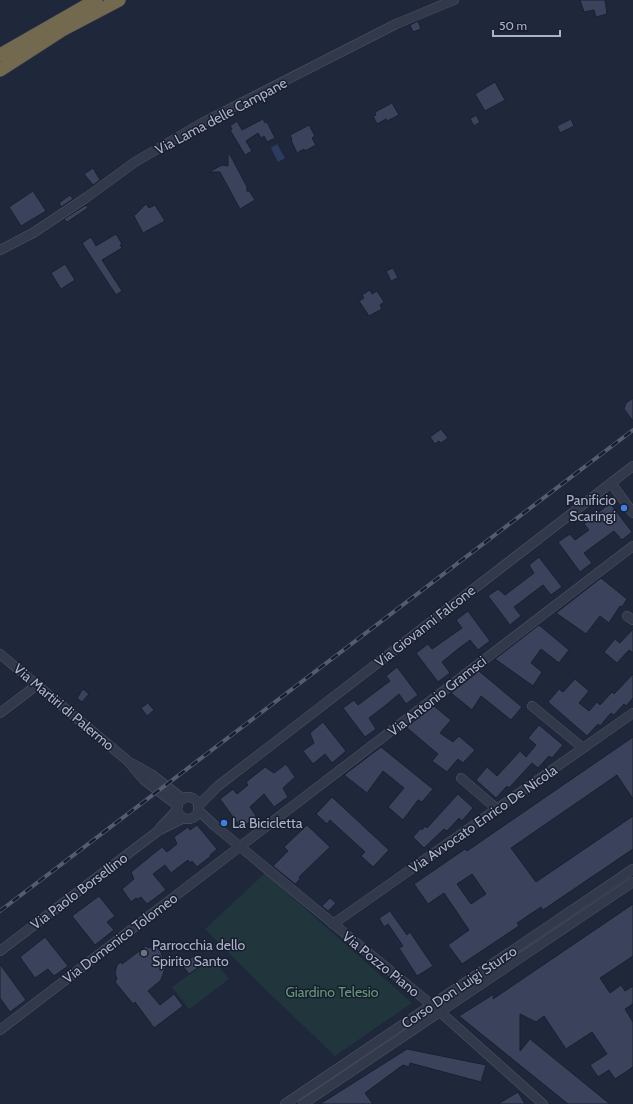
<svg xmlns="http://www.w3.org/2000/svg" width="633" height="1104" viewBox="0 0 633 1104" font-family="Cabin,sans-serif">
	<rect width="100%" height="100%" fill="#1f273b"/>
	<g fill="#21353c">
		<polygon points="265,873 412,1003 335,1056 266,990 205,929"/>
		<polygon points="212,958 229,979 189,1009 172,987"/>
	</g>
	<polygon fill="#2d3b60" points="277,144 285,158 278,162 271,148"/>
	<g fill="#3a435b" stroke="#1a2031" fill-rule="evenodd">
		<polygon points="580,0 605,0 607,14 596,17 594,10 584,12"/>
		<polygon points="418,21 421,29 413,32 410,25"/>
		<polygon points="495,82 505,100 485,111 475,94"/>
		<polygon points="392,103 399,115 387,121 386,119 377,124 373,116 376,115 375,112"/>
		<polygon points="476,115 480,122 474,126 470,119"/>
		<polygon points="263,119 265,123 267,122 275,138 267,142 264,136 261,138 258,133 246,141 252,151 245,155 230,130 232,129 230,126 237,121 242,130"/>
		<polygon points="571,119 574,126 560,133 557,126"/>
		<polygon points="309,125 315,136 312,138 316,145 305,151 304,149 297,153 291,140 292,139 290,135"/>
		<polygon points="228,151 247,187 247,191 250,192 255,200 240,209 220,172 209,172 222,165 228,166"/>
		<polygon points="93,168 100,180 93,185 84,174"/>
		<polygon points="33,191 46,211 21,226 9,207"/>
		<polygon points="70,195 73,199 61,207 59,203"/>
		<polygon points="146,204 149,208 155,205 165,221 143,233 134,216"/>
		<polygon points="86,205 88,208 67,222 64,219"/>
		<polygon points="116,234 122,244 120,245 122,248 102,260 122,291 116,295 82,243 91,237 96,246"/>
		<polygon points="65,264 75,280 61,289 51,273"/>
		<polygon points="393,268 398,278 391,281 386,271"/>
		<polygon points="370,290 372,294 377,291 384,302 380,305 382,309 369,316 359,301 364,298 362,295"/>
		<polygon points="633,398 633,421 624,409 626,403"/>
		<polygon points="441,429 448,438 441,443 439,441 435,444 430,437"/>
		<polygon points="610,503 632,532 622,540 614,531 584,553 592,563 580,572 558,542 570,534 575,540 589,530 584,524"/>
		<polygon points="539,557 562,587 551,595 543,585 514,607 521,616 510,625 488,596 498,589 505,595 534,573 529,565"/>
		<polygon points="601,578 627,599 622,607 620,606 609,623 600,616 586,634 556,613"/>
		<polygon points="468,611 490,641 478,650 470,640 458,649 442,662 450,673 438,682 416,653 428,644 432,649 462,628 456,620"/>
		<polygon points="539,625 569,650 559,663 541,649 531,663 542,672 533,686 495,659"/>
		<polygon points="633,629 633,653 629,650 617,663 604,652 615,639 620,643"/>
		<polygon points="397,667 418,695 406,704 399,694 386,705 369,718 376,729 365,737 343,708 354,700 358,705 390,681 386,676"/>
		<polygon points="479,671 522,707 511,720 481,696 472,710 451,693"/>
		<polygon points="633,674 633,698 626,706 624,704 614,715 611,713 600,726 598,724 587,736 548,702 559,689 563,692 575,679 589,691 579,703 589,711 597,702 600,705 612,692 614,694"/>
		<polygon points="83,689 89,694 82,702 77,698"/>
		<polygon points="148,703 154,710 147,716 141,708"/>
		<polygon points="434,706 451,720 440,733 453,742 459,736 475,750 463,763 458,759 447,772 432,761 438,754 406,727"/>
		<polygon points="323,722 346,751 332,763 325,754 313,764 303,751 314,743 310,733"/>
		<polygon points="539,725 563,745 552,758 549,756 538,768 532,763 509,788 507,786 496,798 476,780 487,767 497,776 520,751 526,757 536,745 528,738"/>
		<path d="M633,737V799L617,775L511,848L536,882L633,816V849L543,910L541,907L517,923L519,926L462,964L448,945L469,930L444,893L428,904L414,884L465,849L467,851ZM472,874L486,894L471,904L457,884Z"/>
		<polygon points="381,747 433,789 422,802 418,800 403,820 388,807 404,788 383,771 367,793 344,775"/>
		<polygon points="286,764 295,777 283,788 288,797 274,807 264,794 250,807 256,816 255,818 241,828 220,799 233,789 237,794 248,785 246,782 265,767 274,773"/>
		<polygon points="458,794 473,808 462,821 459,818 447,831 444,829 424,848 413,837 421,828 422,830 425,826 427,828"/>
		<polygon points="332,797 389,850 373,867 361,856 365,852 330,820 327,824 316,814"/>
		<polygon points="197,825 217,849 210,855 211,856 197,867 192,861 190,863 188,860 171,873 165,865 153,874 166,890 147,904 141,897 138,899 136,898 131,902 122,889 134,879 131,872 162,847 167,852 177,844 174,837 188,827 190,830"/>
		<polygon points="307,825 330,847 299,877 300,879 295,884 273,866 288,851 284,847"/>
		<polygon points="99,896 115,916 107,922 114,930 95,945 72,916"/>
		<polygon points="330,898 336,903 328,911 322,906"/>
		<polygon points="633,904 633,956 600,978 610,993 621,985 625,991 633,986 633,1004 625,1009 633,1022 633,1067 615,1079 609,1070 598,1077 590,1065 607,1054 592,1032 566,1049 544,1016 536,1022 520,1014 520,1051 530,1039 610,1104 568,1104 459,1016 494,994 493,999"/>
		<polygon points="390,911 407,935 410,932 433,966 417,976 399,948 403,946 388,924 384,927 379,918"/>
		<polygon points="45,937 68,966 54,976 48,969 35,978 20,957"/>
		<polygon points="146,946 148,948 156,947 160,950 166,966 161,980 148,991 160,1005 174,994 183,1006 154,1028 135,1002 133,1004 115,982 117,979 115,973 117,965 121,962 122,964"/>
		<polygon points="195,955 202,965 189,974 182,965"/>
		<polygon points="0,964 26,1000 10,1012 0,998"/>
		<polygon points="407,1049 486,1065 481,1082 410,1063 409,1067 403,1065 365,1093 373,1104 320,1104"/>
		<polygon points="518,1092 525,1104 498,1104"/>
	</g>
	<g fill="none" stroke-linecap="round" stroke-linejoin="round">
		<g stroke="#505668" stroke-width="10">
			<g id="minor">
				<polyline points="0,250 33,233 87,197 135,162 202,123 396,24 454,0"/>
				<polyline points="611,483 633,513"/>
				<polyline points="627,616 633,620"/>
				<polyline points="0,654 128,761 144,780 178,806"/>
				<polyline points="532,706 583,748"/>
				<polyline points="0,713 37,685"/>
				<polyline points="133,764 151,774 183,799"/>
				<polyline points="461,778 497,809"/>
				<circle cx="188" cy="808" r="11"/>
				<polyline points="198,806 218,786 633,466"/>
				<polyline points="198,810 215,826 439,1011 543,1104"/>
				<polyline points="160,828 177,810"/>
				<polyline points="333,924 633,713"/>
				<polyline points="0,951 158,831 184,818"/>
				<polyline points="0,1030 633,546"/>
				<polyline points="285,1104 633,869"/>
				<polyline points="303,1104 633,882"/>
			</g>
		</g>
		<g stroke="#3d4355" stroke-width="14">
			<g id="highway">
				<polyline points="0,55 96,0"/>
				<polyline points="0,70 62,30 119,0"/>
			</g>
		</g>
		<use href="#minor" stroke="#32394b" stroke-width="9"/>
		<use href="#highway" stroke="#72694f" stroke-width="13"/>
		<g stroke="#545c73" stroke-width="4">
			<polyline id="rail" points="0,911 633,430"/>
		</g>
		<use href="#rail" stroke="#181e2f" stroke-width="2.5" stroke-dasharray="8" stroke-linecap="butt"/>
	</g>
	<g fill="#3f7fe0" stroke="#181e2f" stroke-width="1.5">
		<circle cx="624" cy="508" r="4"/>
		<circle cx="224" cy="823" r="4"/>
	</g>
	<circle fill="#6b7280" stroke="#181e2f" stroke-width="1.5" cx="144" cy="953" r="4"/>
	<g text-anchor="middle" dominant-baseline="central" stroke-width="3" stroke-linejoin="round" paint-order="stroke">
		<g font-size="14" fill="#adb3c7" stroke="#181e2f">
			<text transform="translate(221 116) rotate(-28)">Via Lama delle Campane</text>
			<text transform="translate(425 626) rotate(-38)">Via Giovanni Falcone</text>
			<text transform="translate(437 696) rotate(-38)">Via Antonio Gramsci</text>
			<text transform="translate(64 707) rotate(40)">Via Martiri di Palermo</text>
			<text transform="translate(483 819) rotate(-35)">Via Avvocato Enrico De Nicola</text>
			<text transform="translate(79 891) rotate(-37)">Via Paolo Borsellino</text>
			<text transform="translate(120 938) rotate(-37)">Via Domenico Tolomeo</text>
			<text transform="translate(381 964) rotate(39)">Via Pozzo Piano</text>
			<text transform="translate(459 987) rotate(-34)">Corso Don Luigi Sturzo</text>
		</g>
		<g font-size="14" fill="#adb3c7" stroke="#181e2f" text-anchor="start">
			<text x="616" y="500" text-anchor="end">Panificio<tspan x="616" dy="16">Scaringi</tspan></text>
			<text x="232" y="823">La Bicicletta</text>
			<text x="152" y="945">Parrocchia dello<tspan x="152" dy="16">Spirito Santo</tspan></text>
		</g>
		<g font-size="14" fill="#629a77" stroke="#181e2f">
			<text x="332" y="992">Giardino Telesio</text>
		</g>
	</g>
	<path d="M493 30v6h67v-6" fill="none" stroke="#adb3c7" stroke-width="2"/>
	<text x="499" y="30" font-size="12" fill="#adb3c7" stroke="#181e2f" stroke-width="3" paint-order="stroke">50 m</text>
</svg>
